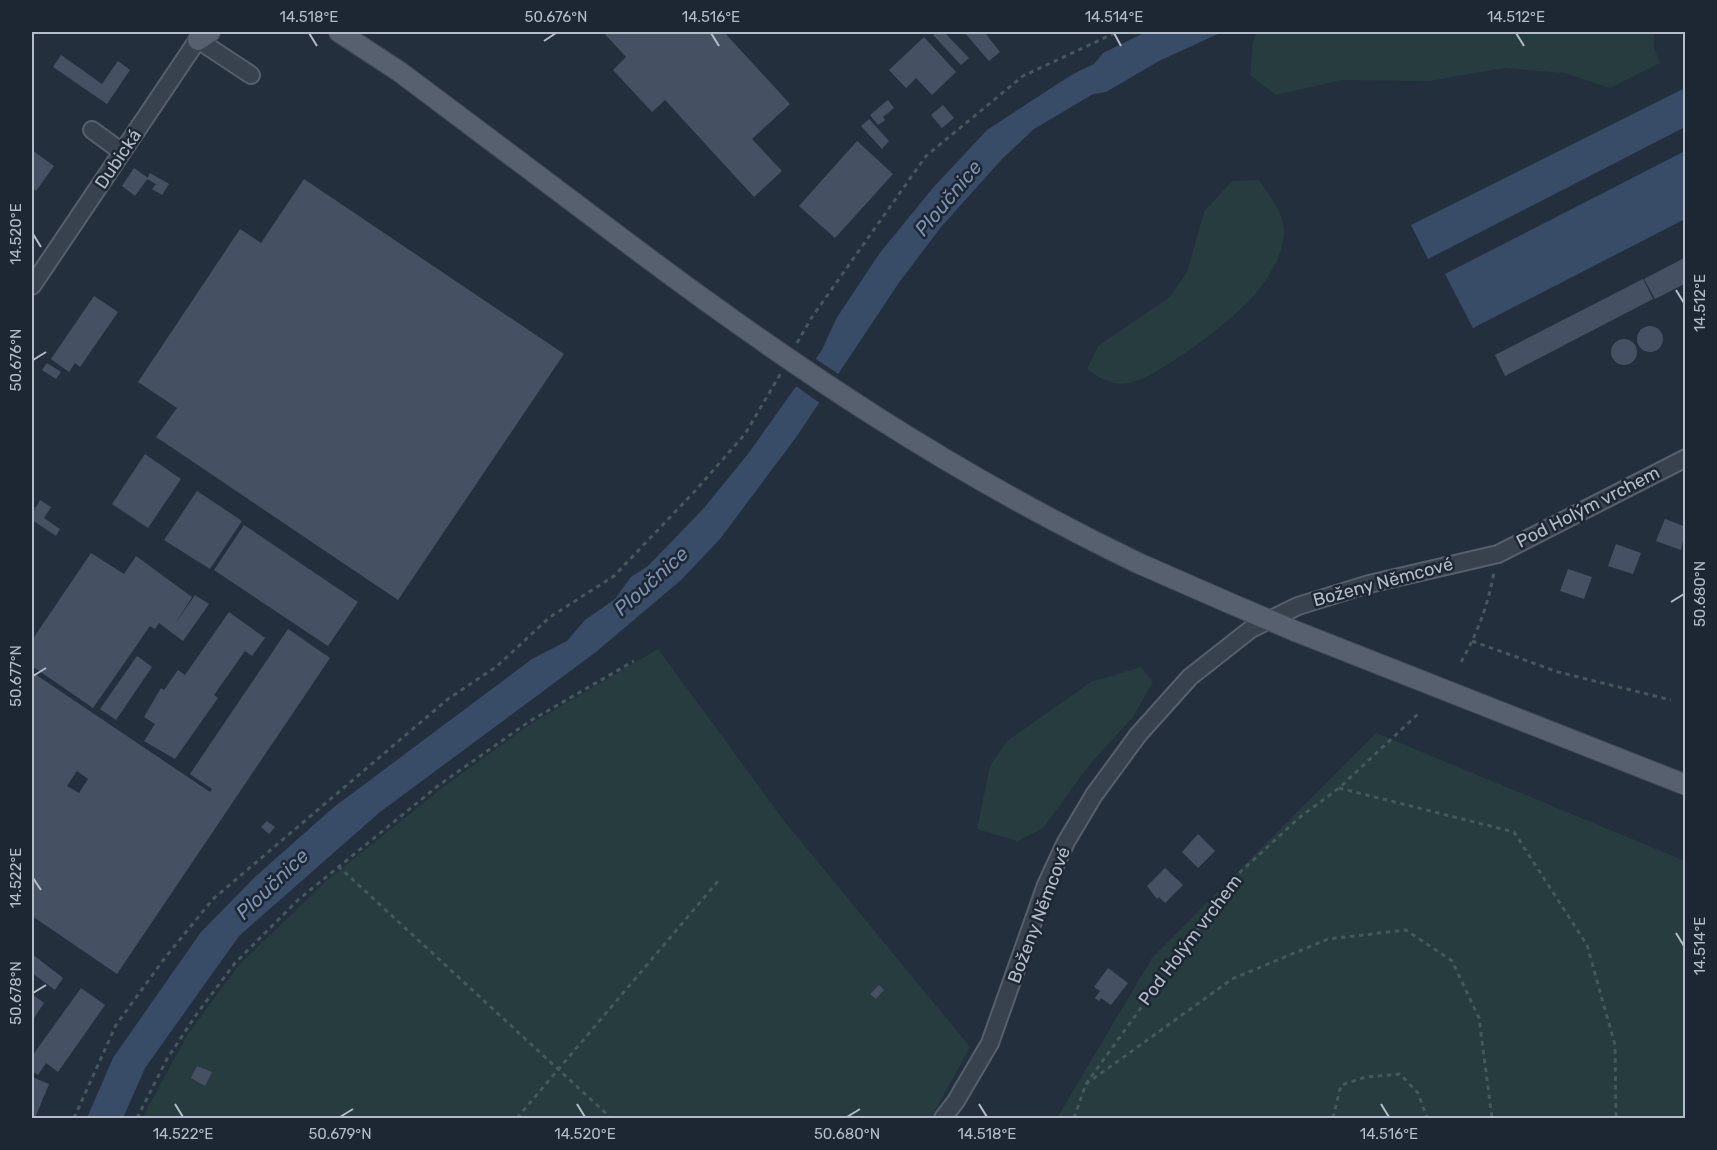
<svg xmlns="http://www.w3.org/2000/svg" width="1717" height="1150" viewBox="0 0 1717 1150" font-family="Rubik,sans-serif">
	<style>
		.green { fill: #263c3f }
		.water { fill: #394c67 }
		.pier { fill: #242f3e }
		.building { fill: #455162; fill-rule: evenodd }
		.lines { fill: none; stroke-linecap: round; stroke-linejoin: round }
		.minor-casing { stroke: #565f6c; stroke-width: 20 }
		.major-casing { stroke: #414a57; stroke-width: 22 }
		.path { stroke: #44595c; stroke-width: 3; stroke-dasharray: 4.5 4.5; stroke-linecap: butt }
		.minor { stroke: #38414e; stroke-width: 16 }
		.major { stroke: #56606e; stroke-width: 20 }
		.major-bridge-casing { stroke: #414a57; stroke-width: 22; stroke-linecap: butt }
		.major-bridge { stroke: #56606e; stroke-width: 20 }
		.ticks { fill: none; stroke: #b4bcc9; stroke-width: 2 }
		.labels { text-anchor: middle; dominant-baseline: central; stroke-width: 5; stroke-linejoin: round; paint-order: stroke }
		.street-label { font-size: 18px; fill: #b4bcc9; stroke: #1d2633 }
		.water-label { font-size: 20px; font-style: italic; fill: #7c92b1; stroke: #1d2633 }
		.neatline { fill: none; stroke: #b4bcc9; stroke-width: 2 }
		.ticks-label { font-size: 15px; text-anchor: middle; fill: #b4bcc9 }
	</style>
	<rect width="100%" height="100%" fill="#242f3e"/>
	<g class="green">
		<path d="M1257,32h397v16l6,15 -50,25 -45,-15 -61,-5 -74,13 -89,-1 -65,15 -26,-20 3,-33z"/>
		<path d="M1259,180c10,15 26,34 25,53 -1,22 -15,45 -29,61 -19,24 -96,83 -126,89 -17,3 -30,-5 -42,-14l11,-23 72,-49 17,-25 17,-60 28,-31z"/>
		<path d="M658,649l127,173 185,225 -39,71h-789l46,-84 51,-69 87,-84 120,-96 83,-60z"/>
		<path d="M1141,667l12,15 -21,36 -42,46 -47,64 -26,13 -40,-12 13,-63 17,-25 84,-59z"/>
		<path d="M1376,733l309,128v257h-628l95,-160z"/>
	</g>
	<g class="water">
		<path d="M1146,32h76l-63,29 -53,31 -13,2 -59,35 -32,30 -61,68 -43,57 -101,152 -77,103 -39,41 -85,72 -216,160 -141,124 -94,132 -22,50h-36l26,-60 88,-126 55,-56 78,-69 198,-148 35,-18 18,-21 30,-21 16,-22 17,-11 56,-58 44,-54 74,-104 14,-31 43,-65 53,-65 55,-59 86,-56 21,-10 9,-11z"/>
		<path d="M1685,88v39l-257,132 -17,-34z"/>
		<path d="M1685,151v68l-212,109 -28,-54z"/>
	</g>
	<path class="pier" d="M813,357l27,18 -19,29 -28,-20z"/>
	<g class="building">
		<path d="M603,32h121l66,72 -38,35 30,32 -28,26 -89,-97 -13,12 -39,-42 13,-13z"/>
		<path d="M938,32h6l25,26 -8,7 -28,-30z"/>
		<path d="M964,32h22l-1,1 15,19 -11,9z"/>
		<path d="M924,37l32,35 -24,23 -16,-17 -10,10 -17,-18z"/>
		<path d="M61,55l41,29 16,-23 12,9 -23,34 -54,-37z"/>
		<path d="M888,100l6,8 -11,9 2,3 -7,5 -8,-10z"/>
		<path d="M943,105l11,13 -12,10 -11,-13z"/>
		<path d="M869,119l20,22 -7,8 -21,-23z"/>
		<path d="M857,141l36,33 -58,64 -36,-32z"/>
		<path d="M32,150l22,16 -18,25 -4,-4z"/>
		<path d="M134,168l14,10 -13,18 -13,-10z"/>
		<path d="M150,173l19,11 -7,11 -10,-6 4,-5 -9,-5z"/>
		<path d="M304,179l260,175 -166,246 -242,-163 21,-29 -39,-26 102,-153 21,14z"/>
		<path d="M1686,257v26l-31,16 -11,-20z"/>
		<path d="M1643,279l10,20 -148,77 -10,-21z"/>
		<path d="M94,296l24,16 -38,55 -5,-4 -6,9 -18,-13z"/>
		<circle cx="1650" cy="339" r="13"/>
		<circle cx="1624" cy="352" r="13"/>
		<path d="M47,363l14,9 -5,7 -14,-9z"/>
		<path d="M145,454l36,25 -33,49 -36,-24z"/>
		<path d="M197,491l45,30 -32,48 -46,-29z"/>
		<path d="M40,500l11,7 -7,11 16,11 -4,7 -24,-16v-6z"/>
		<path d="M1665,519l21,8 -5,23 -25,-9z"/>
		<path d="M244,525l114,77 -30,44 -114,-76z"/>
		<path d="M1616,544l25,9 -8,21 -25,-8z"/>
		<path d="M91,553l33,21 12,-18 56,41 -17,27 20,-29 14,9 -26,37 -24,-18 -4,6 -5,-3 -57,82 -61,-42v-26z"/>
		<path d="M1568,569l24,8 -8,22 -24,-8z"/>
		<path d="M229,612l36,26 -13,18 -7,-5 -31,44 4,3 -43,61 -31,-18 11,-17 -11,-7 17,-29 3,2 14,-20 7,5z"/>
		<path d="M288,629l42,29 -213,316 -85,-58v-244l178,120 2,-3 -22,-15zM77,771l11,8 -9,14 -12,-7z"/>
		<path d="M137,656l15,11 -36,53 -16,-11z"/>
		<path d="M267,821l8,6 -6,7 -8,-7z"/>
		<path d="M1198,834l17,17 -17,17 -16,-16z"/>
		<path d="M1165,868l18,17 -18,18 -6,-6 -2,2 -10,-13z"/>
		<path d="M32,954l31,24 -8,12 -23,-17z"/>
		<path d="M1108,968l20,15 -17,22 -10,-7 -2,3 -4,-3 5,-7 -6,-4z"/>
		<path d="M879,985l5,5 -8,9 -6,-5z"/>
		<path d="M81,988l24,17 -47,67 -12,-9 -8,12 -6,-4v-15z"/>
		<path d="M32,994l12,9 -12,18z"/>
		<path d="M197,1066l15,6 -7,14 -14,-8z"/>
		<path d="M32,1077l17,7 -14,34h-3z"/>
	</g>
	<g class="lines">
		<defs>
			<g id="minor">
				<path d="M198,40l53,35"/>
				<path d="M92,130l30,22"/>
				<path d="M32,286l171,-254"/>
				<path d="M943,1118l13,-17 34,-58 56,-158 20,-43 28,-47 44,-60 52,-58 61,-48 47,-23 71,-22 129,-30 188,-96"/>
			</g>
			<g id="major">
				<path d="M339,32l61,40 233,175"/>
				<path d="M198,40l12,-8"/>
				<path d="M1138,563l96,42"/>
				<path d="M1295,631l391,154"/>
			</g>
		</defs>
		<use href="#minor" class="minor-casing"/>
		<use href="#major" class="major-casing"/>
		<g class="path">
			<path d="M797,343l15,-26 114,-161 97,-80 94,-44"/>
			<path d="M32,507l2,2"/>
			<path d="M1472,641l86,31 113,28"/>
			<path d="M1461,662c17,-30 27,-57 33,-90"/>
			<path d="M1339,788l175,44 73,113 28,100 1,73"/>
			<path d="M338,866l273,252"/>
			<path d="M1086,1084l146,-105 96,-40 78,-9 46,31 27,57 13,100"/>
			<path d="M74,1118l42,-93 48,-66 49,-60 235,-200 48,-32 54,-50 64,-41 81,-85 50,-57 36,-61"/>
			<path d="M137,1118l30,-59 29,-44 39,-52 63,-63 141,-115 91,-64 104,-60"/>
			<path d="M517,1118l202,-238"/>
			<path d="M1074,1118l12,-34 150,-208 64,-59 39,-29 79,-74"/>
			<path d="M1333,1118l8,-33 25,-8 34,-3 18,19 9,25"/>
		</g>
		<use href="#minor" class="minor"/>
		<use href="#major" class="major"/>
		<defs>
			<g id="major-bridge">
				<path d="M633,247c164,123 320,227 505,316"/>
				<path d="M1234,605l61,26"/>
			</g>
		</defs>
		<use href="#major-bridge" class="major-bridge-casing"/>
		<use href="#major-bridge" class="major-bridge"/>
	</g>
	<path class="ticks" d="M309,33l8,13M711,33l8,13M1114,33l7,13M1516,33l8,13M544,41l12,-8M33,234l8,13M1676,290l8,13M33,360l13,-8M1671,602l13,-8M33,676l13,-8M33,878l8,12M1676,933l8,13M33,993l13,-8M175,1104l8,13M577,1104l8,13M979,1104l8,13M1381,1104l8,13M340,1117l13,-8M847,1117l13,-8"/>
	<g class="labels">
		<g class="street-label">
			<text transform="translate(118 159) rotate(-56)">Dubická</text>
			<text transform="translate(1588 507) rotate(-27)">Pod Holým vrchem</text>
			<text transform="translate(1383 582) rotate(-15)">Boženy Němcové</text>
			<text transform="translate(1039 915) rotate(-69)">Boženy Němcové</text>
			<text transform="translate(1190 940) rotate(-53)">Pod Holým vrchem</text>
		</g>
		<g class="water-label">
			<text transform="translate(948 198) rotate(-50)">Ploučnice</text>
			<text transform="translate(651 581) rotate(-42)">Ploučnice</text>
			<text transform="translate(272 884) rotate(-44)">Ploučnice</text>
		</g>
	</g>
	<rect width="1717" height="1150" fill="none" stroke="#1d2633" stroke-width="66"/>
	<rect x="33" y="33" width="1651" height="1084" class="neatline"/>
	<g class="ticks-label">
		<text x="309" y="22">14.518°E</text>
		<text x="556" y="22">50.676°N</text>
		<text x="711" y="22">14.516°E</text>
		<text x="1114" y="22">14.514°E</text>
		<text x="1516" y="22">14.512°E</text>
		<text transform="translate(16 234) rotate(-90)" y="5">14.520°E</text>
		<text transform="translate(1700 303) rotate(-90)" y="5">14.512°E</text>
		<text transform="translate(16 360) rotate(-90)" y="5">50.676°N</text>
		<text transform="translate(1700 594) rotate(-90)" y="5">50.680°N</text>
		<text transform="translate(16 676) rotate(-90)" y="5">50.677°N</text>
		<text transform="translate(16 878) rotate(-90)" y="5">14.522°E</text>
		<text transform="translate(1700 946) rotate(-90)" y="5">14.514°E</text>
		<text transform="translate(16 993) rotate(-90)" y="5">50.678°N</text>
		<text x="183" y="1139">14.522°E</text>
		<text x="340" y="1139">50.679°N</text>
		<text x="585" y="1139">14.520°E</text>
		<text x="847" y="1139">50.680°N</text>
		<text x="987" y="1139">14.518°E</text>
		<text x="1389" y="1139">14.516°E</text>
	</g>
</svg>
